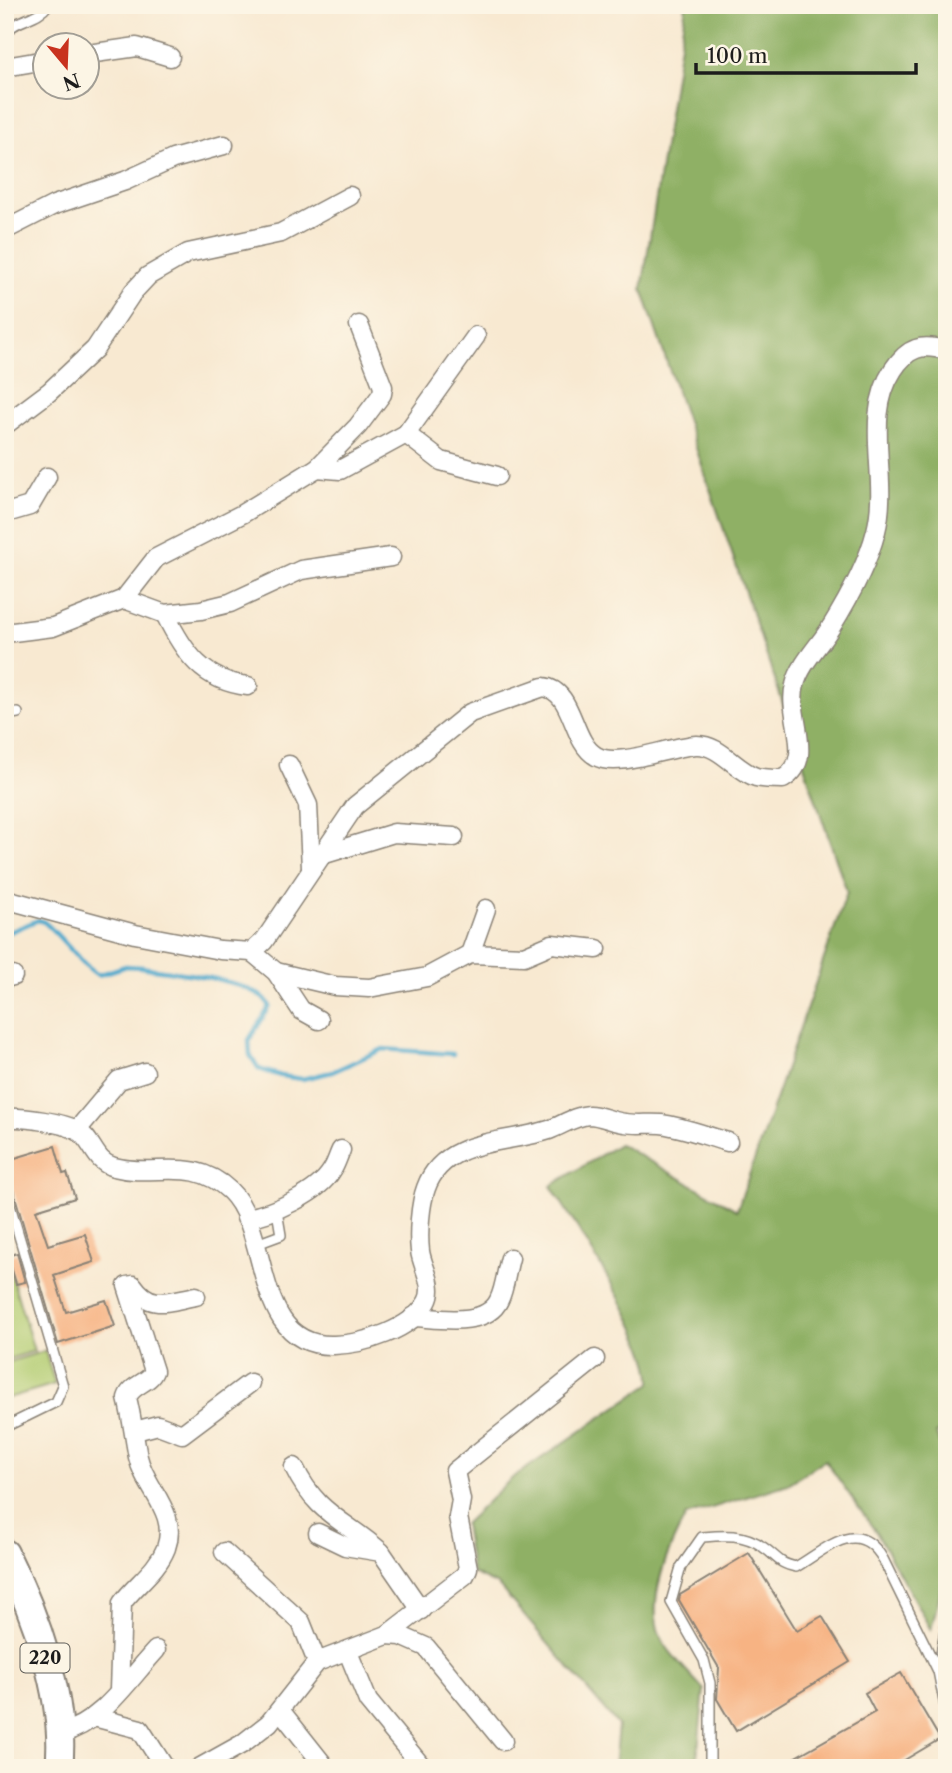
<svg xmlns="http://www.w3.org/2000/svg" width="952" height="1773" viewBox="0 0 952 1773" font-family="'Libre Caslon Text',serif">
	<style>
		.green { fill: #b4cd73; stroke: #687448; stroke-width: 2 }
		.forest { fill: #8fb065; stroke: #566640; stroke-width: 2 }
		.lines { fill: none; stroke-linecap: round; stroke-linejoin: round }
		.stream { stroke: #51abce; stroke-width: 4.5 }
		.building { fill: #f7b383 }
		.lane-casing { stroke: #8a8276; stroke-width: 12 }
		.street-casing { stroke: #8a8276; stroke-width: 21 }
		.primary-casing { stroke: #8a8276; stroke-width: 30 }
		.lane { stroke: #fff; stroke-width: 9 }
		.street { stroke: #fff; stroke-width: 18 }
		.primary { stroke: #fff; stroke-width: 26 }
		.labels { text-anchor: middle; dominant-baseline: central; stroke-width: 6; stroke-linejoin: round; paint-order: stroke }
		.shield { fill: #fcf5e5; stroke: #5f5d58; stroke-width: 2 }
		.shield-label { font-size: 18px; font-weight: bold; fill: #1c1c1c }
	</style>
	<rect width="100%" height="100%" fill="#fcf5e5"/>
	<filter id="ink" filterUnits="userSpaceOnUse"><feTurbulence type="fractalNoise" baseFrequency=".0143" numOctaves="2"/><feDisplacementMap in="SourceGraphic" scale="14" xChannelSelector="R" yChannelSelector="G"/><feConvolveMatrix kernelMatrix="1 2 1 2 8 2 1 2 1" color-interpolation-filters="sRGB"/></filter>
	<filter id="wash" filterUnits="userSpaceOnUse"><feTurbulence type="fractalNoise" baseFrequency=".00686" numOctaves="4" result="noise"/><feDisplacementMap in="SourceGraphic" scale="28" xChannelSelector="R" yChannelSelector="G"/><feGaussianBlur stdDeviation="1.57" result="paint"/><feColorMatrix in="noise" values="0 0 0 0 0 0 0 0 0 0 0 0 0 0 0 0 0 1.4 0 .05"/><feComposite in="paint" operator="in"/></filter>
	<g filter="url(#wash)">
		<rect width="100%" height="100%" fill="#f8e9d1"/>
		<g class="green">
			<path d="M5,1254l29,97 -29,9z"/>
			<path d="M45,1351l10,33 -50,15v-36z"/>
		</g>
		<path class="forest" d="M686,5h261v1423l-11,5 11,32v100l-16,65 -53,-95 -53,-75 -37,24 -102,32c-17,30 -40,84 -26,119 6,16 32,41 44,55l-8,78h-82l4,-43 -120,-140 -26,-12 -8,-49 47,-45 140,-96c3,-41 -75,-157 -100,-197l68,-42 118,66 110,-318 -205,-603z"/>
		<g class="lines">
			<path class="stream" d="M5,934l33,-14 6,2c17,14 38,44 54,53l28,-9 16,1c32,6 112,11 128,39l-21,34 1,15 9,14 22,7 21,3 30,-7 51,-23 70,5"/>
		</g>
		<g id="blocks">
			<g class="building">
				<path d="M55,1146l8,28 4,-1 8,25 -39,12 12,35 37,-11 9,28 -40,13 12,37 40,-12 9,26 -57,18 -46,-158 -7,-10v-15z"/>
				<path d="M17,1253l8,29 -9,2 -8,-28z"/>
				<path d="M749,1553l48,78 25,-15 28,46 -114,69 -19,-32 2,-31 -40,-68 1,-5z"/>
				<path d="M901,1673l39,66 -49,29h-115l99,-56 -10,-19z"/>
			</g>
		</g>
	</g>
	<g filter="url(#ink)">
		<use href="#blocks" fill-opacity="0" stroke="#8a8276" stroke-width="2"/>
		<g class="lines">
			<defs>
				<g id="lane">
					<path d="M5,33c12,-15 32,-13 43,-28"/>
					<path d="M5,715l13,-2"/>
					<path d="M5,1188l58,198 -7,16 -51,25"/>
					<path d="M254,1245l27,-10 -4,-24"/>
					<path d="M947,1619l-9,52 9,45"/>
					<path d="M710,1768v-85l-6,-23 -33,-58 10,-35 21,-30c22,-2 42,-4 61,10 15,10 14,16 33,20 31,-18 62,-51 87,-8l55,112"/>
				</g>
				<g id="street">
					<path d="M88,54l49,-7 33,10"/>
					<path d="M5,67l41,-7"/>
					<path d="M5,230l49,-25 71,-24 48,-22 51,-14"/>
					<path d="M5,425l44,-33 46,-43 38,-57 15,-16 40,-23 93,-20 69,-37"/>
					<path d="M406,434l70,-98"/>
					<path d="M317,468l23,2 66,-36 35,27 56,15"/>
					<path d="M6,513l24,-7 17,-29"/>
					<path d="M124,599l32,-41 86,-44 75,-46 41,-42 24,-32 1,-7 -24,-62"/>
					<path d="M165,614c19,39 38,67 83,72"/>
					<path d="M5,633l48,-6 71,-28 41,15 36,-4 29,-7 71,-33 90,-13"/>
					<path d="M289,765l19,40 3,63"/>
					<path d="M322,855l72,-22 60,4"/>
					<path d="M5,899l130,35 85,16 32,2 12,-11 91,-135 115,-93 73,-26c31,3 28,55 53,69 21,13 75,-10 100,-11 24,-1 39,25 60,32 9,2 18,2 27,2 34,-20 3,-64 12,-94 5,-21 25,-40 36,-58 18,-29 37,-64 45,-96 14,-54 -14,-113 17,-161 15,-23 29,-27 54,-19"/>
					<path d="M252,952l24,20 25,38 18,10"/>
					<path d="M470,954l16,-45"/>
					<path d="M276,972l59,14 34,2 58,-11 43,-23 54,2 28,-12 45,5"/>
					<path d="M5,978l8,-2"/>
					<path d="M5,1118c17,-1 58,4 73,13 15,9 16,31 36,36 42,11 78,-12 116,24 42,40 21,157 104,154 30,-1 77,-15 93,-43 9,-16 -5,-35 -7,-51 -2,-17 0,-47 6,-63 18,-51 82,-44 123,-58 14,-5 25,-14 40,-15 11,0 24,7 36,8 12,2 24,0 36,1 23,3 45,12 67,18"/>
					<path d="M77,1130l42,-50 26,-8"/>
					<path d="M246,1218c26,-4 72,-24 86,-48 4,-6 6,-14 9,-20"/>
					<path d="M413,1317c24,1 73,11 86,-17 6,-12 7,-28 11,-42"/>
					<path d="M135,1431l23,-6 24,9 68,-51"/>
					<path d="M294,1467c23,48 51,53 87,85"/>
					<path d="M318,1533l27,13 36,6 40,58"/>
					<path d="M224,1552l77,70 16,40"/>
					<path d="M387,1635l14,1 25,11 77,94"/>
					<path d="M348,1652l20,49 55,67"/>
					<path d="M119,1690l3,-87c14,-19 35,-32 44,-55 13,-36 -21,-59 -28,-91 -4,-20 -6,-40 -11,-59 4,-14 22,-14 27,-27l-27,-85 6,-1c18,26 35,16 63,11"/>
					<path d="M280,1710l46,58"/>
					<path d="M94,1717l46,12 25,39"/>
					<path d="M61,1733c40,-9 68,-54 95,-83"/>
					<path d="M199,1768l43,-24 27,-21 48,-61 70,-27 78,-60 3,-7 -10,-51 3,-17 -6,-29 140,-112"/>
				</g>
				<path id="primary" d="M5,1553c30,60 62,147 54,215"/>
			</defs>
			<use href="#lane" class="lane-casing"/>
			<use href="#street" class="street-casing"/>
			<use href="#primary" class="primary-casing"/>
			<use href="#lane" class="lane"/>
			<use href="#street" class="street"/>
			<use href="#primary" class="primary"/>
		</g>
	</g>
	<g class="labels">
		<rect class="shield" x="20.5" y="1643.5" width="49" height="29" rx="5"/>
		<g class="shield-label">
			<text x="45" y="1658">220</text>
		</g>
	</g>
	<rect width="952" height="1773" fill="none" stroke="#fcf5e5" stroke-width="28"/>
	<g transform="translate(66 66) rotate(161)"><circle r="33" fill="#fcf5e5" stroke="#a29e95" stroke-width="2"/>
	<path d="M0-5L12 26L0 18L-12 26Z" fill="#c8321e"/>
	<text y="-10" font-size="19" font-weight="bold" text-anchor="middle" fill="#1c1c1c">N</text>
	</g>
	<path d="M696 63v10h220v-10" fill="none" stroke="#1c1c1c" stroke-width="3.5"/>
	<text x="707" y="63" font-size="21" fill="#1c1c1c" stroke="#fcf5e5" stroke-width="5" paint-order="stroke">100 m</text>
</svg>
